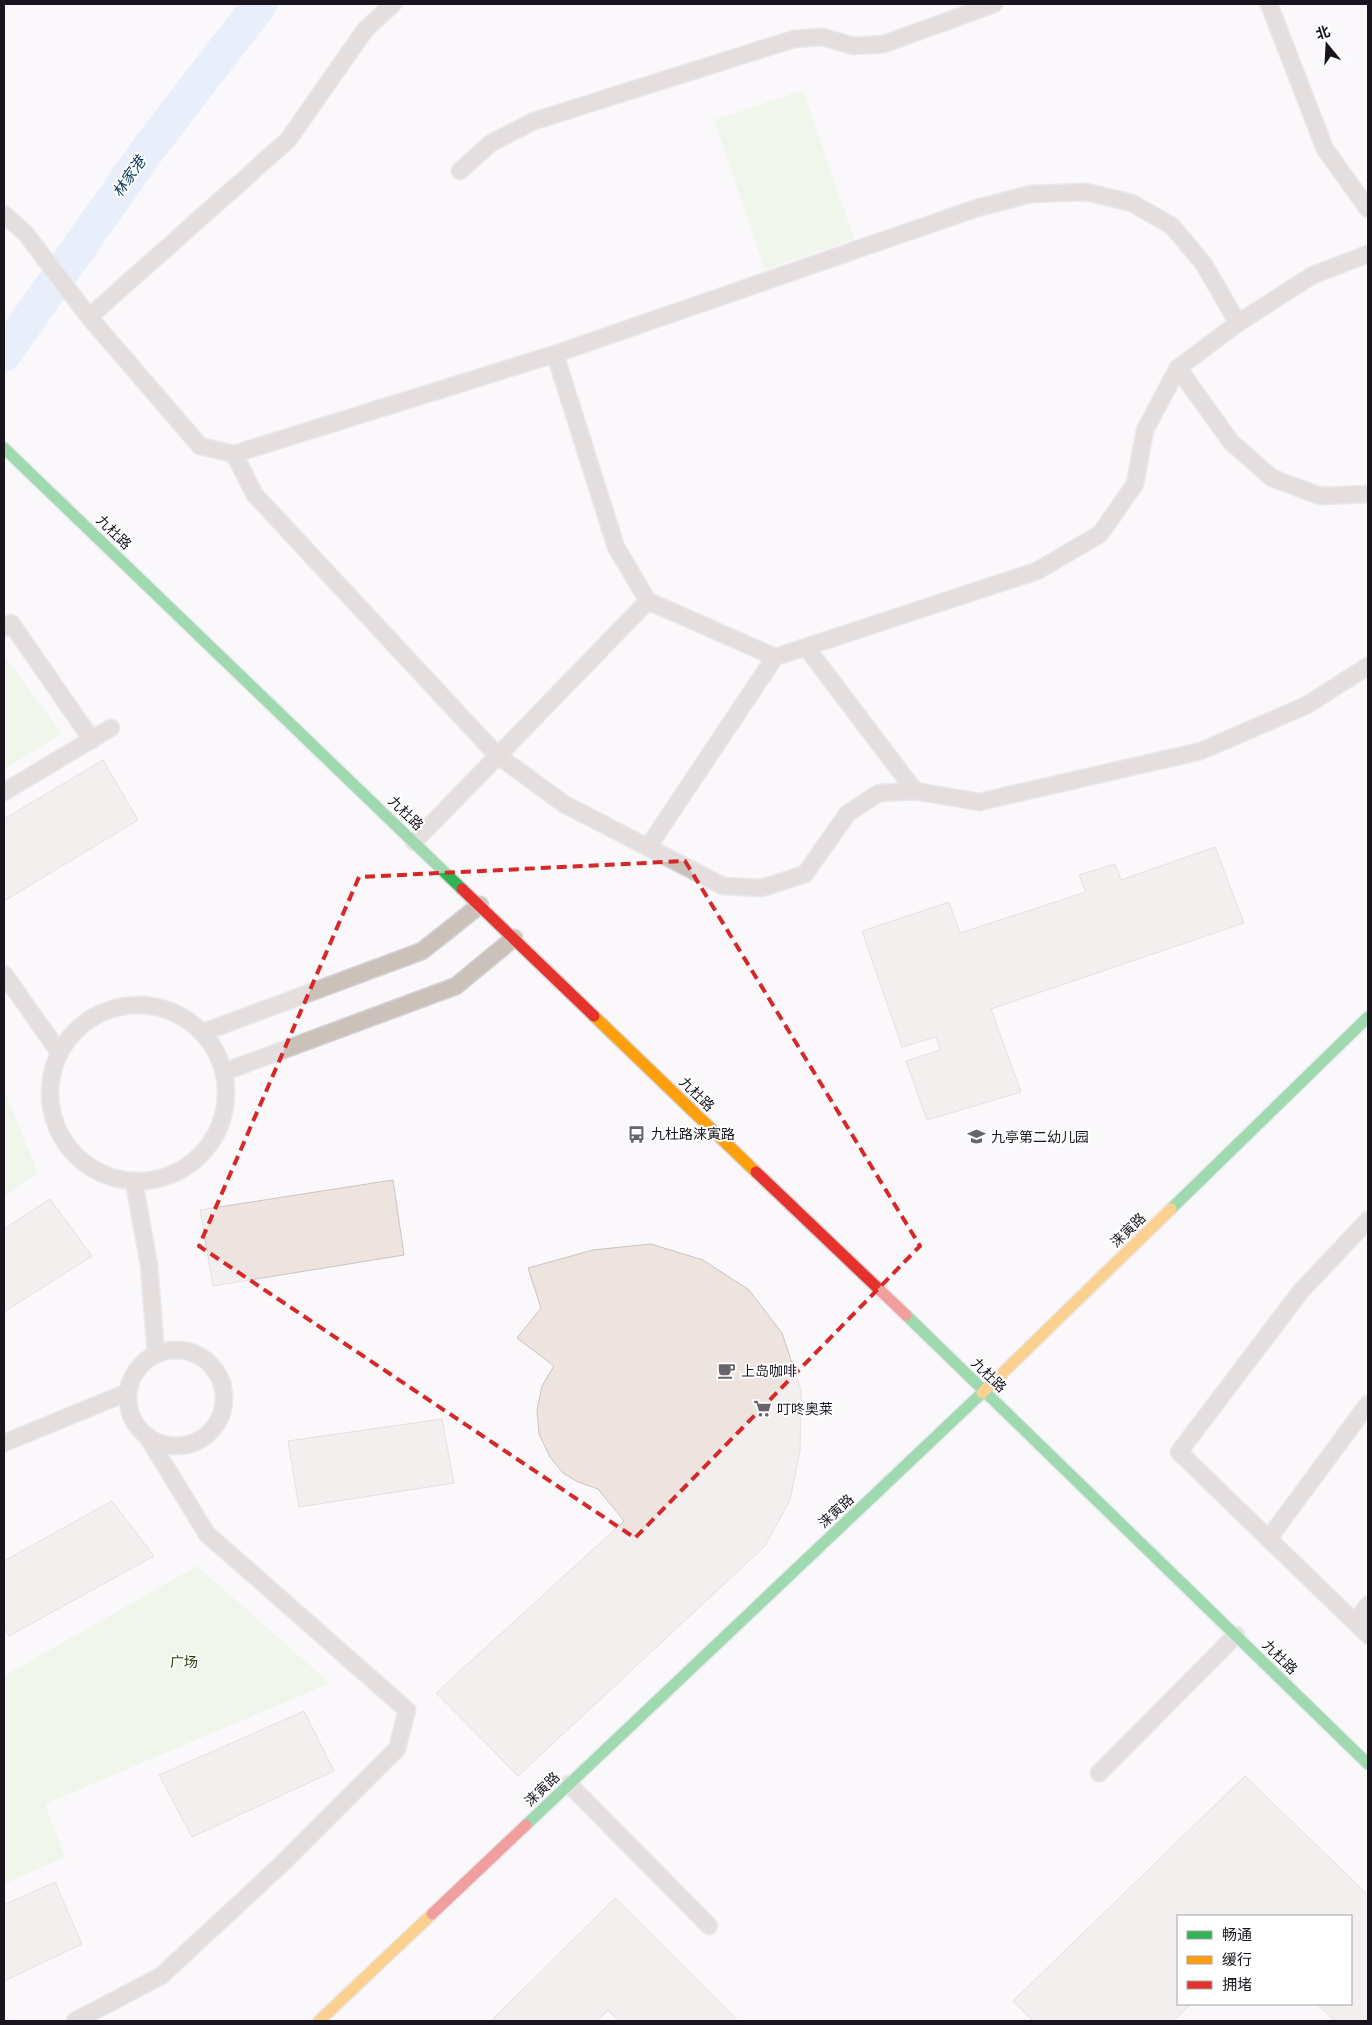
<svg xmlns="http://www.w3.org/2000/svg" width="1372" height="2025" viewBox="0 0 1372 2025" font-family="'Work Sans','Noto Sans SC',sans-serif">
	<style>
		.green { fill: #e4f4d7 }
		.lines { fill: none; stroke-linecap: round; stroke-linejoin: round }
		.canal { stroke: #d3e5f8; stroke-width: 35 }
		.building { fill: #eee4df; stroke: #cac4c2 }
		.lane-casing { stroke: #d6d4d7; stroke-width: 19 }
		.fast-casing { stroke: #d6d4d7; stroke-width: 14 }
		.slow-casing { stroke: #d6d4d7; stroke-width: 14 }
		.jam-casing { stroke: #d6d4d7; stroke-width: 14 }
		.lane { stroke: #cbc1bb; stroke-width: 16 }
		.fast { stroke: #30b455; stroke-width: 11 }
		.slow { stroke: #ff9f0a; stroke-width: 11 }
		.jam { stroke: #e5322d; stroke-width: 11 }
		.marked { fill: none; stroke: #d62828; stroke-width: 4; stroke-dasharray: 10 6; stroke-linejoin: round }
		.labels { text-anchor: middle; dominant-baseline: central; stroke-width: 4; stroke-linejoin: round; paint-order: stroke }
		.street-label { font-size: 14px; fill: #19141d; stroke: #fff }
		.poi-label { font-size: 14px; fill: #19141d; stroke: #fff; text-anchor: start }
		.park-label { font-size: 14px; fill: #253f07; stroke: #fff }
		.water-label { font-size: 15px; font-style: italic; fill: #00355d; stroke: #fff }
	</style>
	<rect width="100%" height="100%" fill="#faf8fb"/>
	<g class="green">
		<path d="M803,90l51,149 -89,31 -51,-150z"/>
		<path d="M4,655l58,79 -58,35z"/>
		<path d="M4,1090l34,83 -34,23z"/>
		<path d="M197,1566l133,117 -285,121 20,53 -61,27v-208z"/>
	</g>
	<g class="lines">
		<path class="canal" d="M4,354l145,-206 111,-144"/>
	</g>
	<g class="building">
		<path d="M103,760l35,60 -134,81v-82z"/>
		<path d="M1215,847l29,76 -253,86 30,83 -94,28 -21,-59 34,-11 -4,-13 -34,10 -40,-116 87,-29 11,31 126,-41 -7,-17 36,-11 6,16z"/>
		<path d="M393,1180l11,75 -191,31 -13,-76z"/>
		<path d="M50,1199l42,57 -88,56v-83z"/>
		<path d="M651,1244l52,16 46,30 33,43 19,57 -1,61 -10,49 -25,46 -247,230 -82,-83 188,-172 -26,-32 -20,-7 -15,-9 -13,-16 -11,-23 -2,-24 5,-24 12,-20 -37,-28 24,-30 -13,-40 65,-18z"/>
		<path d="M442,1419l12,64 -155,24 -11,-66z"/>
		<path d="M112,1501l42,55 -145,80 -5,-8v-67z"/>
		<path d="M304,1711l30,60 -142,66 -33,-62z"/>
		<path d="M1245,1776l123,119v126h-33l-18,-17h34v-88h-173v88h13l-18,17h-140l-20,-20z"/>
		<path d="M55,1882l27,62 -78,37v-76z"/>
		<path d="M615,1898l123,123h-119l-11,-11 -11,11h-106z"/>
	</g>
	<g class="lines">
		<defs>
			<g id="lane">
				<path d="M1269,4l56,145 43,60"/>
				<path d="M460,171l31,-28 43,-22 260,-82 29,-2 30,9 31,-2 110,-40"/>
				<path d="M4,214l22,20 63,83 111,129 34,8 21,41 242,260 67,49 159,82 39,2 43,-14 43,-61 31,-20 36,-2 64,11 222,-51 106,-46 61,-39"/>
				<path d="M89,317l199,-177 77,-110 28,-26"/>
				<path d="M555,354l61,193 32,54 127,56 262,-86 63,-37 35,-50 10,-54 33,-62 60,-45 75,-48 55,-21"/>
				<path d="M1178,368l53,74 41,36 48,18 48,-2"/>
				<path d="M234,454l321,-100 422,-146 54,-14 56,-2 45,11 40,23 31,37 35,60"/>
				<path d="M4,628l7,-5 81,117"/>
				<path d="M806,647l109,144"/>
				<path d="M4,792l107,-64"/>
				<path d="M414,842l234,-241"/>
				<path d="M648,847l127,-190"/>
				<path d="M4,974l55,78"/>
				<circle cx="138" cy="1093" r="88"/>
				<path d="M204,1032l218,-81 58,-46"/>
				<path d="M224,1072l232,-86 58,-48"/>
				<path d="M134,1182l15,83 7,89"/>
				<path d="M1368,1220l-67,71 -122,161 189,183"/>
				<circle cx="176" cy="1398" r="48"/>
				<path d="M4,1443l124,-51"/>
				<path d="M1269,1538l99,-134"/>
				<path d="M1355,1622l13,-17"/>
				<path d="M1099,1773l137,-138"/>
				<path d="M569,1784l140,142"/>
				<path d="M75,2021l86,-45 124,-115 112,-112 10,-39 -200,-176 -60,-98"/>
			</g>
			<g id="fast">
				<path d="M4,448l458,441"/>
				<path d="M1171,1209l197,-192"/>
				<path d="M906,1315l462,449"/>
				<path d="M526,1825l456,-432"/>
			</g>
			<g id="slow">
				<path d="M594,1016l162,156"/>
				<path d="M982,1393l189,-184"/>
				<path d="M319,2021l113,-107"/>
			</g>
			<g id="jam">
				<path d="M462,889l132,127"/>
				<path d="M756,1172l150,143"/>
				<path d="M432,1914l94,-89"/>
			</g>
		</defs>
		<use href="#lane" class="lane-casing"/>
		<use href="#fast" class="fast-casing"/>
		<use href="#slow" class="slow-casing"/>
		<use href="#jam" class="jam-casing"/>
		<use href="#lane" class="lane"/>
		<use href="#fast" class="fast"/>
		<use href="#slow" class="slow"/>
		<use href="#jam" class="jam"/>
	</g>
	<path d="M0 0H1372V2025H0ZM685,861l235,385 -285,292 -436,-292 160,-369z" fill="#faf8fb" fill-opacity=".55" fill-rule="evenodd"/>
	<path class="marked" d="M685,861l235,385 -285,292 -436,-292 160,-369z"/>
	<defs>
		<symbol id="bus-bare" viewBox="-9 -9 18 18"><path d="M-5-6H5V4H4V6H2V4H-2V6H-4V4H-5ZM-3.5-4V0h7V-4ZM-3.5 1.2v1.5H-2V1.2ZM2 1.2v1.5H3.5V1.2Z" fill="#68646b" stroke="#fff" stroke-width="2.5" paint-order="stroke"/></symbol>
		<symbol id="school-bare" viewBox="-9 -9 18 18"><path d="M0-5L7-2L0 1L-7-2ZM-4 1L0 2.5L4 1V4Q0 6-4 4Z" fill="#68646b" stroke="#fff" stroke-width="2.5" paint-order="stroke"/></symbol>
		<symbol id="cafe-bare" viewBox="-9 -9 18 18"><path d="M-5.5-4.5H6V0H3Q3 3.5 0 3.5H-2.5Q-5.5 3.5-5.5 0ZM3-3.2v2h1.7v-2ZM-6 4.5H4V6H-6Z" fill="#68646b" stroke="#fff" stroke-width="2.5" paint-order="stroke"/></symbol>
		<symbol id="supermarket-bare" viewBox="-9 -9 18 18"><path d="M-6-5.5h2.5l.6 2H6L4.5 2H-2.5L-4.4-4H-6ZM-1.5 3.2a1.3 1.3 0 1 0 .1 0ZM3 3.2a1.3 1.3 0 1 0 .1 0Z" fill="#68646b" stroke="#fff" stroke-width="2.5" paint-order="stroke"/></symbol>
	</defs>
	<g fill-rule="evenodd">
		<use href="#bus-bare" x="624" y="1122" width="25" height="25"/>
		<use href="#school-bare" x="964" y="1124" width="25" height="25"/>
		<use href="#cafe-bare" x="714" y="1358" width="25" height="25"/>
		<use href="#supermarket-bare" x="750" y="1396" width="25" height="25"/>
	</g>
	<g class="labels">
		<g class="street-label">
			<text transform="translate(114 532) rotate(44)">九杜路</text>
			<text transform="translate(406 813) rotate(44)">九杜路</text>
			<text transform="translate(697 1094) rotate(44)">九杜路</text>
			<text transform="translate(1128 1230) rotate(-44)">涞寅路</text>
			<text transform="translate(989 1375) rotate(44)">九杜路</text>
			<text transform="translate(836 1511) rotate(-43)">涞寅路</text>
			<text transform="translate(1280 1657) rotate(44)">九杜路</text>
			<text transform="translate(542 1789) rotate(-44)">涞寅路</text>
		</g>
		<g class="poi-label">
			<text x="651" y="1134">九杜路涞寅路</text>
			<text x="991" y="1137">九亭第二幼儿园</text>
			<text x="741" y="1371">上岛咖啡</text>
			<text x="777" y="1409">叮咚奥莱</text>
		</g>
		<g class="park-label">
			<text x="184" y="1662">广场</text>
		</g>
		<g class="water-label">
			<text transform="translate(129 177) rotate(-55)">林家港</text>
		</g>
	</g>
	<rect width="1372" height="2025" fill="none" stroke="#19141d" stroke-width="10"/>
	<rect x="1177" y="1915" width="175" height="90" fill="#ffffff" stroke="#a3a1a5"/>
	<rect x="1187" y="1931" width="25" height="8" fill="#30b455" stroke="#a3a1a5"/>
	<text x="1222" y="1940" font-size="15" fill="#19141d">畅通</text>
	<rect x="1187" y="1956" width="25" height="8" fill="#ff9f0a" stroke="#a3a1a5"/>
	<text x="1222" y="1965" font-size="15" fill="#19141d">缓行</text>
	<rect x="1187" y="1981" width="25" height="8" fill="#e5322d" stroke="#a3a1a5"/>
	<text x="1222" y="1990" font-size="15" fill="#19141d">拥堵</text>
	<g transform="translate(1327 45) rotate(342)" stroke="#ffffff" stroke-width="4" paint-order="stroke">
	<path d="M0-4L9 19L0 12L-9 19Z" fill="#19141d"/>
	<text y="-8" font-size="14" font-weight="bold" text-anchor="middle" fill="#19141d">北</text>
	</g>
</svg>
